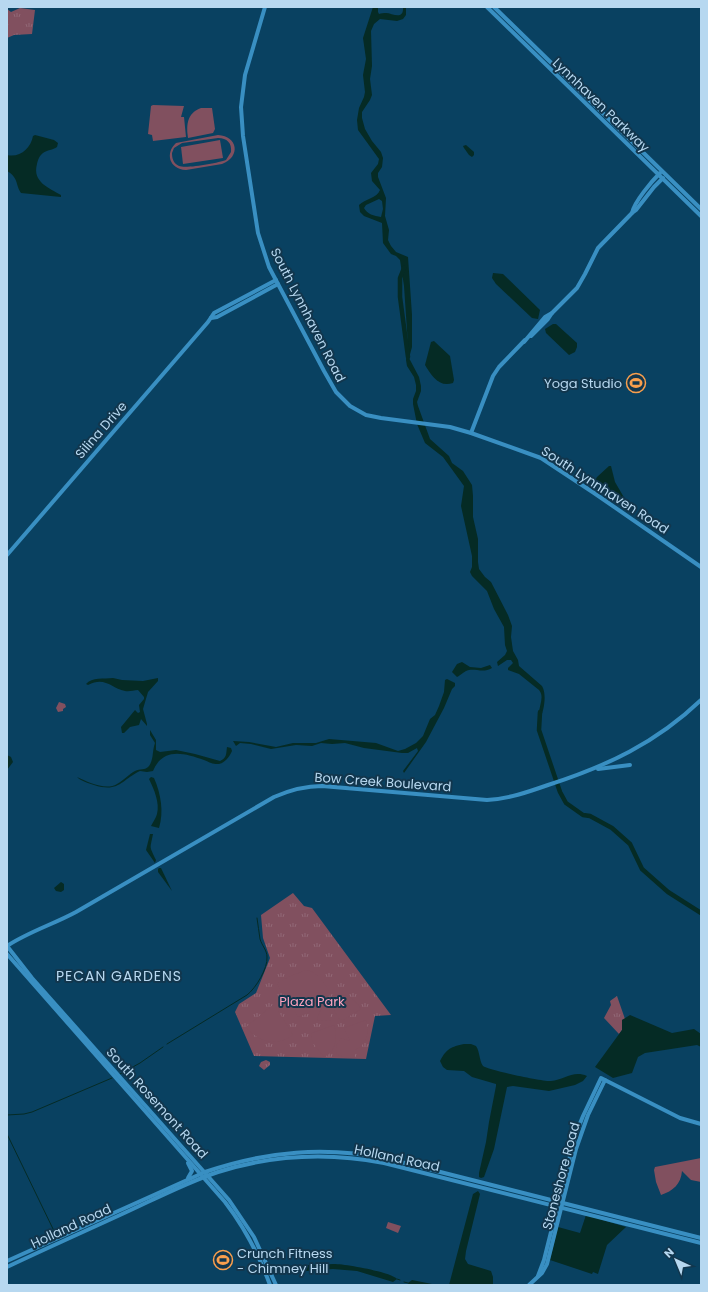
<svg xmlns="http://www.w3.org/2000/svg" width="708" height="1292" viewBox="0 0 708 1292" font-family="Poppins,sans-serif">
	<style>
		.park { fill: url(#park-tufts) }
		.garden { fill: #81505f; fill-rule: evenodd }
		.water { fill: #052b25; fill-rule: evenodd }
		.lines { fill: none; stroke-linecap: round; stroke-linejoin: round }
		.stream { stroke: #052b25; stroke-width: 1 }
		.river { stroke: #052b25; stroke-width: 4.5 }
		.secondary { stroke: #398fc2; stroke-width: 4 }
		.labels { text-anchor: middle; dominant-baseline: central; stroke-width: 4; stroke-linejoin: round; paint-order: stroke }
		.street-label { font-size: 13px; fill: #b7d8f0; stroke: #12364d }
		.poi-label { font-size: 13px; fill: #b7d8f0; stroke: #12364d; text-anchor: end }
		.park-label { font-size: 13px; fill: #fca2bd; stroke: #12364d }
		.neighbourhood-label { font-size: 14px; letter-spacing: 1px; fill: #b7d8f0; stroke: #12364d }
	</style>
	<defs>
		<pattern id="park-tufts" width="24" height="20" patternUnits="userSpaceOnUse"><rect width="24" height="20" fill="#81505f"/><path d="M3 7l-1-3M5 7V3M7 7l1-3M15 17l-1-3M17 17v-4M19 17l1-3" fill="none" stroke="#916876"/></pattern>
	</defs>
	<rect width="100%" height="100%" fill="#094161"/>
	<g class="park">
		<path d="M20,8l15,2 -3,24 -18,1 -7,3v-29l4,3z"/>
		<path d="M59,702l6,2 1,3 -3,2v2l-5,1 -2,-4z"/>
		<path d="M293,893l11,13 8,2 79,107 -16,1 -9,43 -112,-3 -19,-44 4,-8 17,-11 14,-35 -7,-20 -2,-23z"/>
		<path d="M617,996l8,23 -3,1v10l-3,4 -15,-16 7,-13 -1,-4z"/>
		<path d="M266,1060l4,2v3l-6,5 -5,-4 2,-4z"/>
	</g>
	<g class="garden">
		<path d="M153,105l31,1 -3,11h3l2,20 -33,4 -1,-6 -4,-1 3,-28z"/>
		<path d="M201,108h11l3,21 -2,4 -25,5c-2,-13 -1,-25 13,-30z"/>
		<path d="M218,135c20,1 23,22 4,29l-36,6c-17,-1 -21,-17 -10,-27zM218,138c9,0 14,5 13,14l-5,8c-8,3 -40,9 -47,6 -6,-3 -7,-8 -7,-13l2,-5 8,-5z"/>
		<path d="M220,140l3,18 -40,6 -2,-17z"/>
		<path d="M306,970c12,1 19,15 25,24 -8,7 -24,22 -33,23l-21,-33 11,-7z"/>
		<path d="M336,995c11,-1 19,4 25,14l-16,10 -5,1 -5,-8 -4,-15z"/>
		<path d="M273,1005l2,1 18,29c-16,12 -35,7 -47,-8z"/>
		<path d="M329,1005l2,15 -14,1c1,-8 4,-14 12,-16z"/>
		<path d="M366,1020c4,12 1,24 -11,30v8l-11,-1 -8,-3 1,-10 4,-6 9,3 -6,-13z"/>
		<path d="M334,1025c4,12 2,27 -10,32l-9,-11 -4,-8 1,-5z"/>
		<path d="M701,1158v24l-10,-2 -9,-9c-1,13 -9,20 -21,24l-5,-13 -2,-12 1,-3z"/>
		<path d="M388,1222l13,4 -3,7 -12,-5z"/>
	</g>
	<g class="water">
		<path d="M373,7h5v5l1,2c2,-1 5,-1 7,-1 6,0 18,8 17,-6h3v8l-3,4 -6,2 -17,-2 -6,5 -3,7 1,35 -2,13 2,16 -2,5 -8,12v6l3,11 7,12 9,11 2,6 -1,9 -4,6v4l8,21 -1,18 4,14 -1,10 3,6 5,6 12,5 4,58v32l-3,11 10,19 2,9v5l-4,11 1,4 12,33 19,17 3,7 11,8 9,14 1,11v21l5,22v23l1,7 6,8 6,5 17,33 4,11 -1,11 2,14 5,9 1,6 23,20c5,8 2,25 -2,33 -4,-10 6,-21 -1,-29l-20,-16 -11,-4v-2l5,-5 -2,-3h-4l-9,6 -1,-4 8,-7 2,-4 -2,-6 -1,-18 -10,-18 -7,-18 -15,-15 -2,-4 2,-5v-11l-11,-50 3,-20 -21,-29 -18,-14 -8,-19 -4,-20v-5l3,-8v-6l-2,-8 -7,-11 -1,-6 2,-15 -4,-59 -4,-26 -4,-4 -5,-2 -8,-11 -1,-20 -18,-7 -4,-4 -1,-7c6,-6 18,-7 21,-15l-8,-9 -1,-8 7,-9 1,-5 -21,-29 -1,-10 2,-12 5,-11 1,-5 -2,-17 3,-16 -3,-21zM379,199l3,2 1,8 -2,8c-7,-1 -14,-3 -17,-9l2,-3z"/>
		<path d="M35,135l19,5 4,3 -1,4c-4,3 -10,3 -14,6 -4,3 -5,7 -6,11 -5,18 12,24 24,31v2l-40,-4c-6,-9 -2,-15 -14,-22v-16c13,3 24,-7 26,-19z"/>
		<path d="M466,145l8,7v3l-2,2 -3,-2 -5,-7 -1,-2z"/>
		<path d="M493,273l10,1 37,36 -2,9 -6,-1 -36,-34 -4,-6z"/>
		<path d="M553,324h3l21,19v4l-2,5 -6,3 -23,-22 -1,-4z"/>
		<path d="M434,341l16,15 4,24 -1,3c-14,5 -22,-8 -28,-18l6,-23z"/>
		<path d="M609,466h2l4,16 14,24 -1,1 -33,-26 2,-4z"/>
		<path d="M462,662l8,5 11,1 9,-3 2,3c-8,5 -15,1 -23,2 -5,1 -8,5 -12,7l-5,-5 5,-8z"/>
		<path d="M113,678l9,2 21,1 15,-3v3l-10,11 -5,17 4,15v2l-6,-7 -2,6 -9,2 -6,6h-2l-1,-6 14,-17 3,3 2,-1 -1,-7 5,-6v-2l-6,-7c-4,0 -9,2 -13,1 -14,-3 -20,-15 -37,-6l-2,-1c6,-7 18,-5 27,-6z"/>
		<path d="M447,679l8,4v3l-3,3 -8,19 -18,34 -22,31 -1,-2 15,-20 -1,-3 -9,5h-6l-38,-5 -19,-5 -13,1 -11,-1 -9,3 -16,-1 -25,4 -20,-5 -11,-1 -4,3 -3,-5 16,1 27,5 17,-4h23l13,-4 47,4 22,8 7,-2 11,-6 7,-7 7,-17 5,-4 4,-9 5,-14 1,-12z"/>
		<path d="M150,730l6,10v10l4,2 16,-2 19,4 25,7c7,-3 6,-7 7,-14l4,1 1,3c-3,7 -9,14 -16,13 -4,0 -9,-3 -12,-4 -20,-7 -41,-13 -51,11l-6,1 -7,-1c-19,9 -21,22 -46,14 -6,-2 -13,-4 -17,-8 11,5 29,14 40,7 7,-4 12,-10 18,-13 5,-3 10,0 14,-5 5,-7 3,-15 6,-23l-5,-8z"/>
		<path d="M7,755l4,2 2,5 -6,8z"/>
		<path d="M151,777l3,1c7,16 10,34 5,50l-8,-2c2,-4 5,-8 6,-12 3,-11 -3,-25 -8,-35z"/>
		<path d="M150,834h3c-3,16 -4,11 3,26l-1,3 -9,-13z"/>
		<path d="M159,868h2l11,23 -14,-19v-3z"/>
		<path d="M61,882l3,2v6l-3,2 -5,-1 -2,-3z"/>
		<path d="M630,1015l42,18 22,-4 7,5v13l-4,-2 -52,8 -7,4 -6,16 -19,5 -18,-11 27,-37v-10z"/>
		<path d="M464,1044h7l5,2c4,6 3,14 7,20 5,4 61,16 68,15 13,-1 22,-11 36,-5l-4,5 -8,4 -26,6 -36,-5 -6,1 -13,62 -10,28 -3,1 -2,-1v-4l7,-31 3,-20 7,-36v-2l-24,-7 -8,-6 -17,-1 -4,-3 -3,-6c7,-13 11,-14 24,-17z"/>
		<path d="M478,1191l2,3 -14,57 -1,8 3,5 23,7 2,6v7l-1,1h-43l24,-91z"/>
		<path d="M586,1215l40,12 -19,18 -9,29 -5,-2 -1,2 -42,-14 8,-33 22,6z"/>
		<path d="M334,1264c11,0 57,8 63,15l-4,3 -36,-11 -24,-2 -52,4 -1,-2v-4l6,-1z"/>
		<path d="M412,1280l25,5h-28l-1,-2z"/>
	</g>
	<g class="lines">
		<g class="stream">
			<path d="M167,1044l80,-49c9,-7 21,-27 20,-38 0,-7 -5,-11 -7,-18 -1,-7 -2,-14 -3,-21"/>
			<path d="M120,1074l20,-11 23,-16"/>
			<path d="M7,1115l17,-1 8,-2 80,-34"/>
			<path d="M7,1134l48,99"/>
			<path d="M397,1279l3,1"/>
			<path d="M404,1282l4,1"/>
		</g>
		<g class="river">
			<path d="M404,268l-4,10v19l8,60"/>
			<path d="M540,712l-1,18 21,62 6,11 17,12 7,1 22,12 18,16 12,25 26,23 33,21"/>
		</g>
		<g class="secondary">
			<path d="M265,7l-20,68 -4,32 2,29 15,97 11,34 55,104 12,21 14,14 16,9 15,3 69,9 21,6 70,25 53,35 107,74"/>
			<path d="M487,7l214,209"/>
			<path d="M494,7l207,202"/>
			<path d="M632,213c2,-11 20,-32 28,-40"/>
			<path d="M211,318l6,-1 61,-33"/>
			<path d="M531,336l17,-17 4,-6"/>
			<path d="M524,342l21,-25 7,-4 25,-25 8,-14 13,-26 34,-35 4,-3 18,-23 9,-9"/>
			<path d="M471,433l22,-57 6,-9 26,-27"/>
			<path d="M7,555l201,-233 6,-9 62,-33"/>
			<path d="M598,769l32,-4"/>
			<path d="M7,946c21,-14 47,-22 69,-34l198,-115c16,-7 31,-11 48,-11l165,14c21,-1 41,-8 61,-15 59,-19 108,-42 153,-85"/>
			<path d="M7,946l25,32 197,222 25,37 22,48"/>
			<path d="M7,954l218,248c20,26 34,53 45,83"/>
			<path d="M188,1178l4,-7 -4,-8"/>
			<path d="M7,1261l198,-89c62,-21 120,-26 184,-13l312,79"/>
			<path d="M7,1267c38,-18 76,-35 113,-52 33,-15 65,-32 98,-43 54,-17 110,-20 166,-9l317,80"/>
			<path d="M538,1276l6,-16 31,-124 8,-20 18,-38 79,40 21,6"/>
			<path d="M529,1285l13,-12 5,-9 29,-115 12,-34 17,-35"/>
		</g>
	</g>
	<defs>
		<symbol id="stadium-ring" viewBox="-11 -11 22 22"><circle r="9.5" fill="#12364d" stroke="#f99f4d" stroke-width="1.5"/><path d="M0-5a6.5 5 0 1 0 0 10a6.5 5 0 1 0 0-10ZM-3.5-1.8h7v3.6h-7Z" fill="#f99f4d"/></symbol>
	</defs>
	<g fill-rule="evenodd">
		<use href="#stadium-ring" x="625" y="372" width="22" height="22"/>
		<use href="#stadium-ring" x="212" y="1249" width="22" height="22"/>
	</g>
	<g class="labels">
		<g class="street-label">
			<text transform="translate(601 105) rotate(44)">Lynnhaven Parkway</text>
			<text transform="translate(308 315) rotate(63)">South Lynnhaven Road</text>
			<text transform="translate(101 430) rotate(-49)">Silina Drive</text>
			<text transform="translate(605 490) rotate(33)">South Lynnhaven Road</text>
			<text transform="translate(383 782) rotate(4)">Bow Creek Boulevard</text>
			<text transform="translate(157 1103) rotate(48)">South Rosemont Road</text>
			<text transform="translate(397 1158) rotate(12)">Holland Road</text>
			<text transform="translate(561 1176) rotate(-75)">Stoneshore Road</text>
			<text transform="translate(71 1226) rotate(-25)">Holland Road</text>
		</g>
		<g class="poi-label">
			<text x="622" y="383">Yoga Studio</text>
			<text x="237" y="1253" text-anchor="start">Crunch Fitness<tspan x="237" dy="15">- Chimney Hill</tspan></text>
		</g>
		<g class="park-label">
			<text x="312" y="1001">Plaza Park</text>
		</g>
		<g class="neighbourhood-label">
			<text x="119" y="976">PECAN GARDENS</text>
		</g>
	</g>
	<rect width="708" height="1292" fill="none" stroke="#b7d8f0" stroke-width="16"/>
	<g transform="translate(676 1260) rotate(316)" stroke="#12364d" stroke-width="3" paint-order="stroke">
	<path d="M0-3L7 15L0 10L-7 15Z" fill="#b7d8f0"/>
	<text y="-6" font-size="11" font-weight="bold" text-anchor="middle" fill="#b7d8f0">N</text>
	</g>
</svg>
